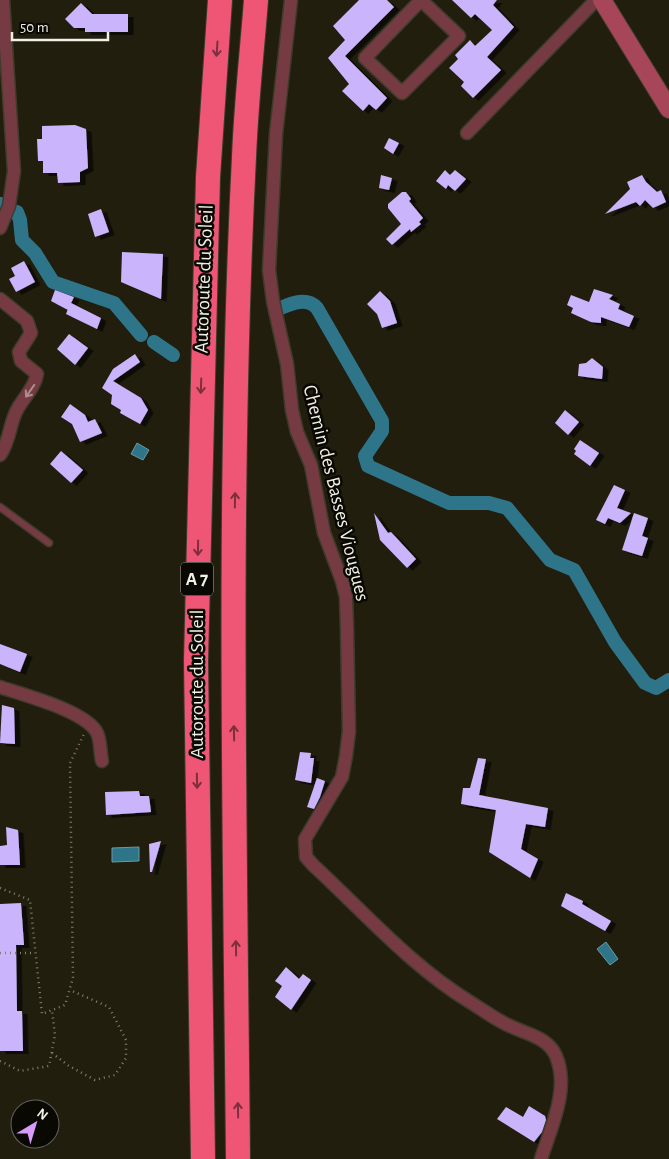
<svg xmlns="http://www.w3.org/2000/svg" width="669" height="1159" viewBox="0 0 669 1159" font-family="'Alegreya Sans',sans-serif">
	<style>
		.water { fill: #2f758a; stroke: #699aa5 }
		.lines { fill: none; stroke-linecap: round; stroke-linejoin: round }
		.canal { stroke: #2f758a; stroke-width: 14 }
		.building { fill: #cab4fc; filter: url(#shadow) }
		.lane-casing { stroke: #3e3b2c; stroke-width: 9 }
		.street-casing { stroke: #3e3b2c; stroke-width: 15 }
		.secondary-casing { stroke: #3e3b2c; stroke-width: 20 }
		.highway-casing { stroke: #3e3b2c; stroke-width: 26 }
		.path { stroke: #828072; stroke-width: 2.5; stroke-dasharray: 1 4; stroke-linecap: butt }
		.lane { stroke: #763a43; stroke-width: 6 }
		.street { stroke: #763a43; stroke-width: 12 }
		.secondary { stroke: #a74658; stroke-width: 18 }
		.highway { stroke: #ef5676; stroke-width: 24 }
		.oneway { stroke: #7c2f3c }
		.oneway2 { stroke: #ad8c8c }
		.labels { text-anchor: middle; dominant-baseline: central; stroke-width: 5; stroke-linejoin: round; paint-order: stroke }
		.shield { fill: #090803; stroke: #abaaa1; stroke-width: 1 }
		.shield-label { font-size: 19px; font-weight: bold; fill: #f1f0e5 }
		.street-label { font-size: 20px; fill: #f1f0e5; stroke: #090803 }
	</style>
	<defs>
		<filter id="shadow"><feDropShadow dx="5.5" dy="3" stdDeviation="0" flood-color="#0009"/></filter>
	</defs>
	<rect width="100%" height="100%" fill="#211e0e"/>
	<g class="water">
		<path d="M137,443l12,7 -6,10 -12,-6z"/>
		<path d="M139,847v14l-27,1v-14z"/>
		<path d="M606,942l12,17 -8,6 -13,-16z"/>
	</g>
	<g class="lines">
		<g class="canal">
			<path d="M0,204h1"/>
			<path d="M17,212l3,8 2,20 13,13 18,29 61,21 27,32"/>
			<path d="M281,308c11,-5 26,-11 36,0l65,113v10l-17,25 3,10 81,37h40l18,5 43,52 24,10 41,72 30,41 11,5 13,-8"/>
			<path d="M154,342l19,13"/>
		</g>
	</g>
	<g class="building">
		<path d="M359,0h28l7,7 -49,49 42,42 -11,12 -7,-6 -6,7 -21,-20 7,-7 -21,-26 17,-18 -12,-14z"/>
		<path d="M452,0h45l-4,5 21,22 -27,30 14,13 -28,28 -12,-12 3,-4 -15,-14 9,-9 -3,-4 15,-15 5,6 17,-16 -17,-16 -4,4z"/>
		<path d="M81,3l11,11h36v18h-43v-4h-11l-9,-9z"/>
		<path d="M75,125l11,4 2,39 -8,4v10l-22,1 -1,-10h-14v-12h-5l-1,-22h5v-13z"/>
		<path d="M389,138l10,5 -6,11 -9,-6z"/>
		<path d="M445,170l5,5 5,-5 11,9 -11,12 -7,-6 -2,4 -10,-8z"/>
		<path d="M381,175l11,3 -3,12 -10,-2z"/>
		<path d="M642,175l4,7 11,10 4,-2 5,12 -13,6 -8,-8 -5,6 -4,-4 -31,12 25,-25 -3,-7z"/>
		<path d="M402,192h4l5,7 -2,2 14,17 -4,4 2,2 -10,8 -1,-3 -18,16 -6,-6 15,-15 -13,-16v-4z"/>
		<path d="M101,209l8,23 -14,5 -7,-23z"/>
		<path d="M122,252l41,2 -2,45 -40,-17z"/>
		<path d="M24,261l11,21 -19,10 -7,-13 6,-3 -4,-8z"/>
		<path d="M594,289l19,6 -4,4 11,5 -2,5 16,7 -5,11 -28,-10v6l-10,-1 -20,-9 2,-5 -6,-3 4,-10 18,7z"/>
		<path d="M55,290l19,7 -3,6 30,15 -4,11 -31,-15 3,-8 -1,4 -17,-9z"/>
		<path d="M380,291l10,10 7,22 -15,5 -5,-14 -10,-10z"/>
		<path d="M69,334l19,14 -13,17 -18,-16z"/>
		<path d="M135,354l5,8 -27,19 28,17 7,12 -8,14 -20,-11 1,-3 -10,-6 1,-9 -10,-7 11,-19z"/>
		<path d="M592,358l11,9 -1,12 -24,-3 1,-12 7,-1z"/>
		<path d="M70,404l15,11 3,7 7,-3 7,14 -22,9 -8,-18 -11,-7z"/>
		<path d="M565,410l14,12 -11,13 -13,-12z"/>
		<path d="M580,440l19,13 -9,13 -16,-12 2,-3 -2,-2z"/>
		<path d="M61,451l22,19 -12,13 -21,-19z"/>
		<path d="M614,485l11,5 -8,18 14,5 -11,10 -12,-5 -3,6 -9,-4z"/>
		<path d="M374,513l14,20 3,-1 25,27 -9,9 -27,-28z"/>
		<path d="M634,513l14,5 -6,18 6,2 -6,18 -20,-6z"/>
		<path d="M0,644l27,10 -7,18 -20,-8z"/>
		<path d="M2,705l12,3 1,36 -15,-1z"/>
		<path d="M300,752l11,1 -1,5h4l-3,25 -16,-3z"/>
		<path d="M478,758l8,1 -7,36 69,13 -3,19 -19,-3 -5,25 17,10 -8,19 -41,-26 7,-42 -35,-6 2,-16h7z"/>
		<path d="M317,778l8,3 -5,16 -6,12 -7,-2z"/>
		<path d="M139,791l1,5h9l2,16 -45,3 -1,-23z"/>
		<path d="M6,827l12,3 2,35h-20v-19l7,-1z"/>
		<path d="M161,841l-9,31h-2l-1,-28z"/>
		<path d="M566,893l17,8 -1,3 29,17 -6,10 -44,-25z"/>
		<path d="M21,903l3,42h-8l1,66h5l1,40h-23v-147z"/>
		<path d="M286,967l13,12 4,-5 8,6 -20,30 -16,-13 7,-11 -7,-5z"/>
		<path d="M529,1106l16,10 1,4 -4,12 -8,10 -37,-23 9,-12 17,10z"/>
	</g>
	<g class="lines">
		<defs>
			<path id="lane" d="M0,507l49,36"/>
			<g id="street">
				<path d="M291,0l-15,134 -7,136 4,31 14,63 5,46 5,22 14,33 13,68 18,48 4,16 1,31 2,103 -3,25 -4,21 -37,62 1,18 7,8c51,47 98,101 157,137 13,8 26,18 40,24 16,8 38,11 46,30 14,33 -5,71 -15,103"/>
				<path d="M421,0l-56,58 37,35 57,-57 -38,-36"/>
				<path d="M467,133l129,-133"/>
				<path d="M0,228l9,-22 5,-35 -11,-171"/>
				<path d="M0,299l27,22 4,12 -12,19 2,9 16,13c-2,13 -12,22 -19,34 -9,15 -7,31 -18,47"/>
				<path d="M0,687c24,8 82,23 96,44 5,7 4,22 6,30"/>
			</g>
			<path id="secondary" d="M602,0l67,109"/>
			<g id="highway">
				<path d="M203,1159l-7,-498 12,-484 12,-177"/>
				<path d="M238,1159c-3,-334 -11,-669 6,-1002 2,-52 8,-105 12,-157"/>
			</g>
		</defs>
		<use href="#lane" class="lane-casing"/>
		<use href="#street" class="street-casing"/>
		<use href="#secondary" class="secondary-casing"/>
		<use href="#highway" class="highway-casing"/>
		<g class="path">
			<path d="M0,888l30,12 12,114 23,-9 8,-27 -3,-215 14,-29"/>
			<path d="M0,953h35"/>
			<path d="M52,1053l17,13 26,14 20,-5 11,-17v-18l-17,-33 -39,-17"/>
			<path d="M0,1061l20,10 29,-5 6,-31 -3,-25"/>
		</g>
		<use href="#lane" class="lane"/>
		<use href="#street" class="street"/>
		<use href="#secondary" class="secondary"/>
		<use href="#highway" class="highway"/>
	</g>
	<defs><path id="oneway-shaft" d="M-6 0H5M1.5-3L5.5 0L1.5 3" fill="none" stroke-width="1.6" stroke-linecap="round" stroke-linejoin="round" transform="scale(1.25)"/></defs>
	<g class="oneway">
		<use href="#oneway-shaft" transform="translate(217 49) rotate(94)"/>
		<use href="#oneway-shaft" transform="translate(201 386) rotate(92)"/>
		<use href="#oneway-shaft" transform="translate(235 500) rotate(-89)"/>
		<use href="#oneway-shaft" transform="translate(198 548) rotate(91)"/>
		<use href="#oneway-shaft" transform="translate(234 733) rotate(-91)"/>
		<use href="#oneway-shaft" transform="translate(197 781) rotate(89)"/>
		<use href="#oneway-shaft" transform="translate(236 948) rotate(-91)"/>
		<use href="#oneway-shaft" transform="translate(238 1110) rotate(-91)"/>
	</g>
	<use class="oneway2" href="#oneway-shaft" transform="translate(30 391) rotate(125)"/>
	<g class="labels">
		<rect class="shield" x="181" y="562.5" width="32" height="33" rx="4"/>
		<g class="shield-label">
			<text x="197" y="579">A 7</text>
		</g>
		<g class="street-label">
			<text transform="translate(204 279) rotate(-88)">Autoroute du Soleil</text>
			<text transform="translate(336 493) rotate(76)">Chemin des Basses Viougues</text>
			<text transform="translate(197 684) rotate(-90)">Autoroute du Soleil</text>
		</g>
	</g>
	<g transform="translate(35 1124) rotate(38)"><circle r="24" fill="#090803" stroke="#66655d"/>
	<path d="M0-4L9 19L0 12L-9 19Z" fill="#d79bf9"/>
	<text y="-8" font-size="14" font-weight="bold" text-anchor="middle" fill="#f1f0e5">N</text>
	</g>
	<path d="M12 32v8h96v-8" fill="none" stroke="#f1f0e5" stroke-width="2.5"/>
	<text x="20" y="32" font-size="15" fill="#f1f0e5" stroke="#090803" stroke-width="4" paint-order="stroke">50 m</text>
</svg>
